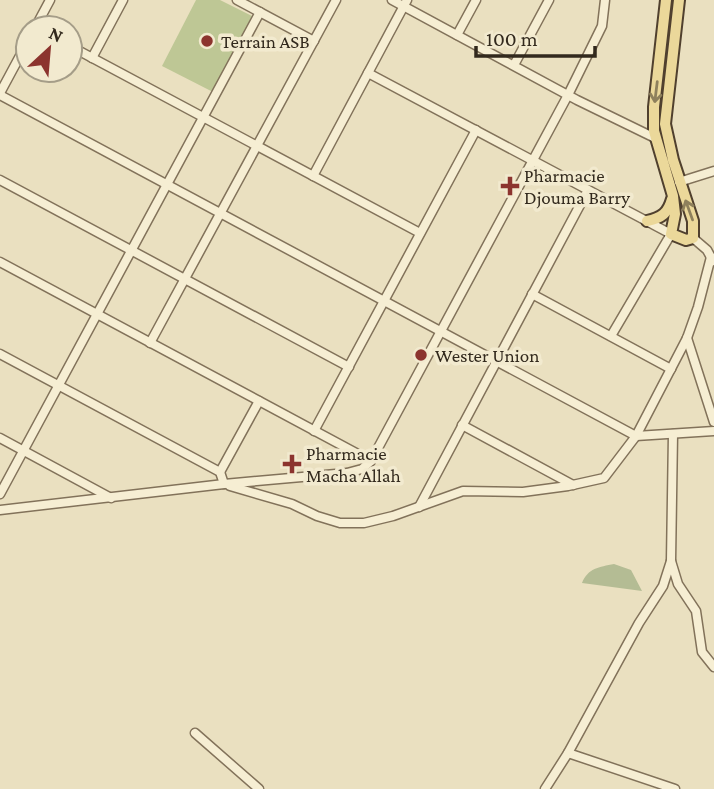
<svg xmlns="http://www.w3.org/2000/svg" width="714" height="789" viewBox="0 0 714 789" font-family="'Crimson Pro',serif">
	<style>
		.green { fill: #bec795 }
		.cemetery { fill: #b4bc94 }
		.lines { fill: none; stroke-linecap: round; stroke-linejoin: round }
		.minor-casing { stroke: #82725a; stroke-width: 11 }
		.major-casing { stroke: #50402e; stroke-width: 14 }
		.minor { stroke: #f6eed3; stroke-width: 8 }
		.major { stroke: #ebd89a; stroke-width: 10 }
		.oneway { stroke: #8e805c }
		.poi-dot { fill: #8c342e; stroke: #f2eacf; stroke-width: 2.5 }
		.labels { text-anchor: middle; dominant-baseline: central; stroke-width: 7; stroke-linejoin: round; paint-order: stroke }
		.poi-label { font-size: 19px; fill: #32291d; stroke: #f2eacf; text-anchor: start }
	</style>
	<rect width="100%" height="100%" fill="#eae0c0"/>
	<path class="green" d="M196,0h24l32,16 -39,76 -51,-26z"/>
	<path class="cemetery" d="M614,564l17,6 11,21 -60,-8c6,-15 17,-16 32,-19z"/>
	<g class="lines">
		<defs>
			<g id="minor">
				<path d="M237,0l77,41"/>
				<path d="M392,0l185,100 78,38"/>
				<path d="M35,28l15,-28"/>
				<path d="M457,35l19,-35"/>
				<path d="M70,46l350,187"/>
				<path d="M92,58l31,-58"/>
				<path d="M514,65l35,-65"/>
				<path d="M368,73l303,161 -60,102"/>
				<path d="M0,93l28,-52"/>
				<path d="M0,95l636,341 78,-5"/>
				<path d="M313,176l94,-176"/>
				<path d="M0,180l349,187"/>
				<path d="M679,182l35,-11"/>
				<path d="M693,238l14,12 6,11"/>
				<path d="M0,262l371,199"/>
				<path d="M532,294l139,75"/>
				<path d="M687,338l27,84"/>
				<path d="M150,343l186,-343"/>
				<path d="M0,354l220,118 4,12"/>
				<path d="M462,425l111,60"/>
				<path d="M314,431l162,-301"/>
				<path d="M673,434l-2,127 7,23 18,27 6,41 12,15"/>
				<path d="M0,438l111,60"/>
				<path d="M220,472l39,-71"/>
				<path d="M230,486l62,18 25,12 23,7h24l29,-7 70,-25 60,1 45,-6 36,-8 32,-42 51,-98 11,-31 13,-50"/>
				<path d="M0,494l260,-482"/>
				<path d="M419,507l169,-317"/>
				<path d="M0,510l224,-26 123,-11 15,-4 9,-8 197,-366 34,-69 3,-26"/>
				<path d="M195,733l64,56"/>
				<path d="M568,753l107,36"/>
				<path d="M545,789l23,-36 71,-130 24,-37 8,-25"/>
			</g>
			<g id="major">
				<path d="M666,0l-12,107v24l19,65 2,18 -4,20 15,6 7,-2v-17l-20,-61 -8,-36 14,-124"/>
				<path d="M647,221c15,-3 21,-8 25,-22"/>
			</g>
		</defs>
		<use href="#minor" class="minor-casing"/>
		<use href="#major" class="major-casing"/>
		<use href="#minor" class="minor"/>
		<use href="#major" class="major"/>
	</g>
	<defs><path id="oneway-shaft" d="M-6 0H5M1.5-3L5.5 0L1.5 3" fill="none" stroke-width="1.6" stroke-linecap="round" stroke-linejoin="round" transform="scale(1.75)"/></defs>
	<g class="oneway">
		<use href="#oneway-shaft" transform="translate(656 92) rotate(97)"/>
		<use href="#oneway-shaft" transform="translate(689 210) rotate(-110)"/>
	</g>
	<g class="poi-dot">
		<circle cx="207" cy="41" r="7"/>
		<path d="M506.5 175.5h7v7h7v7h-7v7h-7v-7h-7v-7h7z"/>
		<circle cx="421" cy="355" r="7"/>
		<path d="M288.5 453.5h7v7h7v7h-7v7h-7v-7h-7v-7h7z"/>
	</g>
	<g class="labels">
		<g class="poi-label">
			<text x="221" y="41">Terrain ASB</text>
			<text x="524" y="175">Pharmacie<tspan x="524" dy="22">Djouma Barry</tspan></text>
			<text x="435" y="355">Wester Union</text>
			<text x="306" y="453">Pharmacie<tspan x="306" dy="22">Macha Allah</tspan></text>
		</g>
	</g>
	<g transform="translate(49 49) rotate(26)"><circle r="33" fill="#f2eacf" stroke="#a59d88" stroke-width="2"/>
	<path d="M0-5L12 26L0 18L-12 26Z" fill="#8c342e"/>
	<text y="-10" font-size="19" font-weight="bold" text-anchor="middle" fill="#32291d">N</text>
	</g>
	<path d="M476 46v10h119v-10" fill="none" stroke="#32291d" stroke-width="3.5"/>
	<text x="486" y="46" font-size="21" fill="#32291d" stroke="#f2eacf" stroke-width="5" paint-order="stroke">100 m</text>
</svg>
